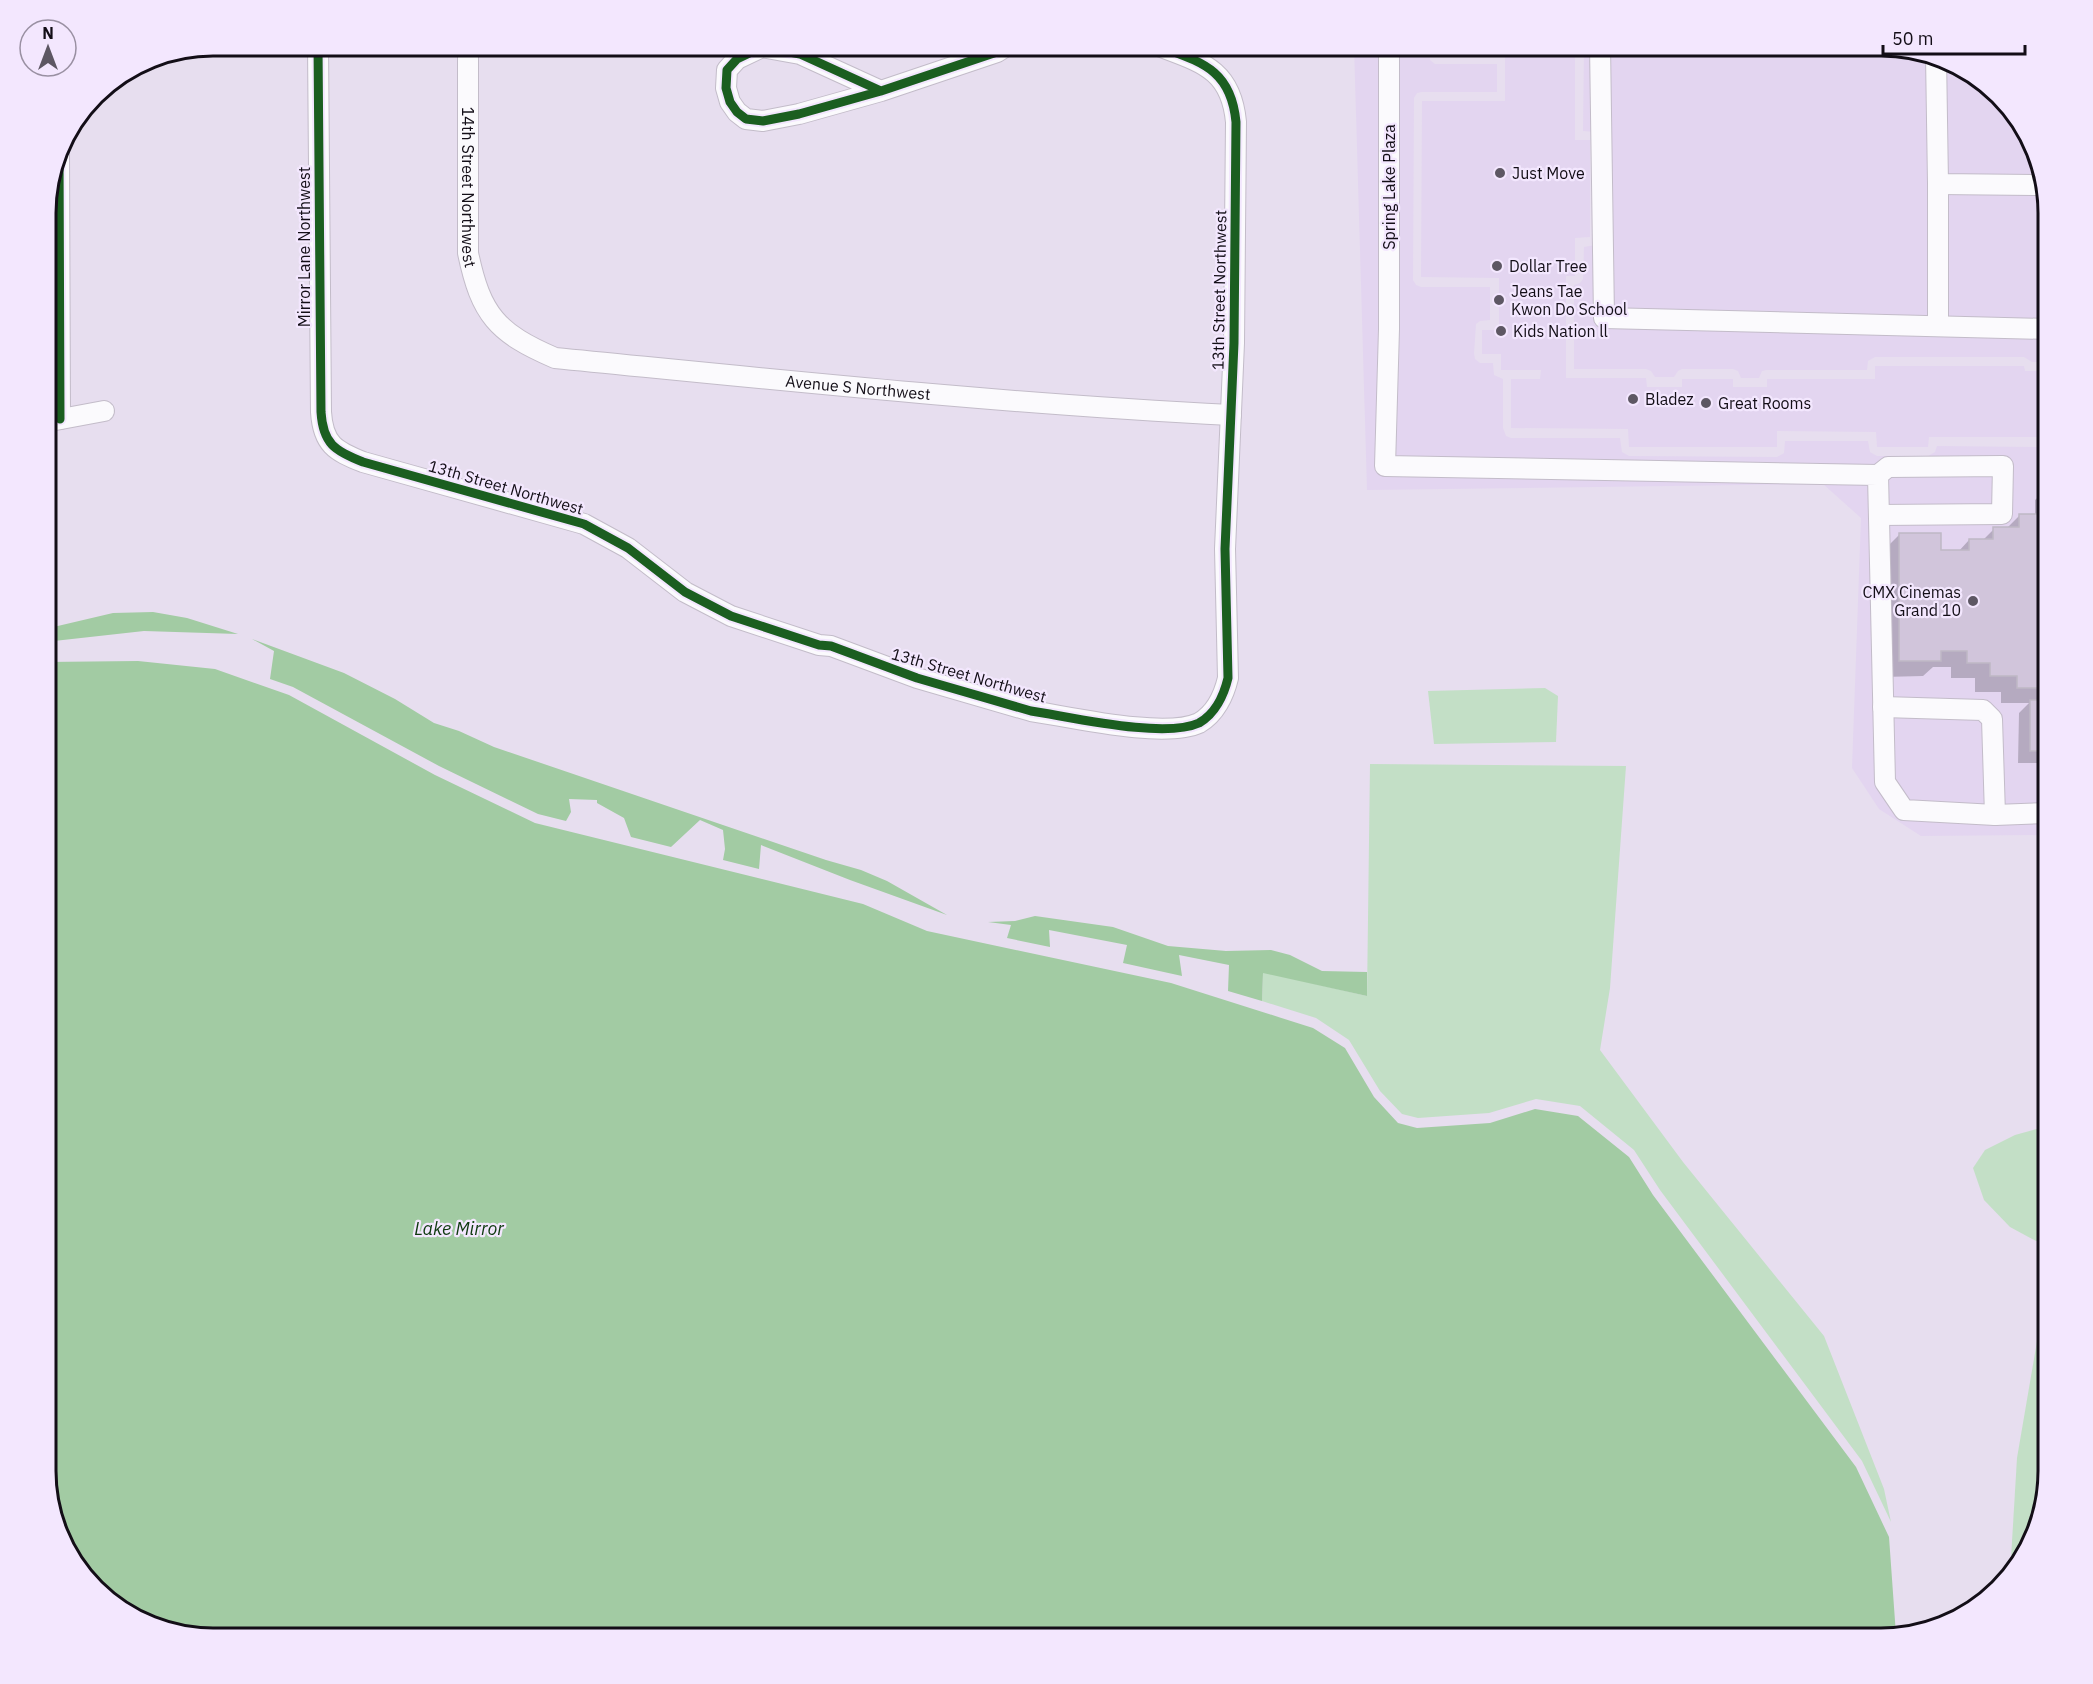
<svg xmlns="http://www.w3.org/2000/svg" width="2093" height="1684" viewBox="0 0 2093 1684" font-family="'IBM Plex Sans',sans-serif">
	<style>
		.built { fill: #e3d5f0 }
		.green { fill: #c3dfc6 }
		.water { fill: #a2cba3 }
		.shadow { fill: #0003 }
		.building { fill: #d1c5db; stroke: #bfb8c5; stroke-width: 1.5 }
		.lines { fill: none; stroke-linecap: round; stroke-linejoin: round }
		.minor-casing { stroke: #c3bcc9; stroke-width: 22 }
		.minor { stroke: #fbfafd; stroke-width: 20 }
		.cycleway-casing { stroke: #f3e7fe; stroke-width: 13 }
		.cycleway { stroke: #1b5e20; stroke-width: 9 }
		.poi-dot { fill: #5d5763; stroke: #f3e7fe; stroke-width: 2 }
		.labels { text-anchor: middle; dominant-baseline: central; stroke-width: 4.5; stroke-linejoin: round; paint-order: stroke }
		.poi-label { font-size: 16px; fill: #130e17; stroke: #f3e7fe; text-anchor: start }
		.street-label { font-size: 16px; fill: #130e17; stroke: #f3e7fe }
		.water-label { font-size: 18px; font-style: italic; fill: #0d390e; stroke: #f3e7fe }
		.rim { fill: none; stroke: #130e17; stroke-width: 3 }
	</style>
	<rect width="100%" height="100%" fill="#e7deef"/>
	<g class="built">
		<path d="M1354,45h75l1,15 5,4h62v28h-75l-5,1 -3,5 -1,182 3,5 5,2h69v33l-10,1 -4,3 -2,29 1,6 5,4h13l1,12 9,4v49l3,8 5,2h109l2,14 7,4 148,1 7,-4 1,-12h83l2,11 7,4h51l7,-4 2,-6 101,1v26l3,5 7,1v356l-127,1 -42,-27 -27,-41 9,-250 -38,-34 -456,6z"/>
		<path d="M1437,45h131v5h7v90h15v97l-15,1v38h-9v102h80l1,9h35v-8h51v8h34v-8h108v-13h149l1,5h23v99h-2v-33h-117l-1,10h-51l-1,-15 -99,-1v16h-148l-1,-18 -117,-1v-49h29l1,-9h-40v-16h-19v-24h17v-52l-78,-1 1,-176h83v-46h-68z"/>
		<path d="M1582,45h299l53,9 57,32 40,53 17,74v149h-16l-8,-5h-149l-7,4 -1,9h-100l-5,1 -3,7h-18l-3,-7 -5,-2h-51l-4,2 -4,6h-19l-4,-6 -5,-2h-72v-84l6,-2 3,-4 1,-32 11,-2v-113l-12,-1 1,-81z"/>
	</g>
	<g class="green">
		<path d="M1545,688l13,8 -2,46 -122,2 -6,-53z"/>
		<path d="M1370,764l256,2 -16,222 -10,62 83,112 141,174 60,153 7,33 -29,-61 -202,-271 -26,-40 -54,-44 -44,-7 -47,14 -71,5 -16,-4 -22,-23 -31,-51 -33,-22 -54,-17 1,-29 104,24z"/>
		<path d="M2048,1126v115h-12l-26,-14 -26,-27 -11,-32 12,-18 30,-15z"/>
		<path d="M2048,1277v195l-13,63 -25,40 7,-117z"/>
	</g>
	<g class="water">
		<path d="M153,612l34,6 51,16 -94,-3 -99,11v-13l68,-16z"/>
		<path d="M252,639l92,34 51,26 39,24 25,8 35,16 332,113 35,10 26,11 60,34 -97,-35 -89,-35 -2,24 -36,-9 2,-11 -2,-19 -23,-10 -29,27 -40,-10 -7,-19 -27,-15v-3l-28,-1 2,13 -5,9 -28,-7 -99,-48 -146,-79 -23,-8 4,-28z"/>
		<path d="M138,661l77,8 74,26 146,80 100,48 328,81 64,27 244,52 142,45 32,20 29,49 24,26 19,5 73,-5 45,-14 43,7 51,41 24,38 203,272 33,70 7,98 -16,4h-1668l-53,-9 -57,-32 -40,-52 -17,-64v-820z"/>
		<path d="M1035,916l78,11 55,19 58,5 45,-1 19,5 32,16 45,1v24l-104,-23 -1,28 -34,-10 1,-26 -50,-10 3,21 -59,-13 4,-18 -78,-15 1,17 -43,-9 4,-13 -23,-3 27,-1z"/>
	</g>
	<path class="shadow" d="M2048,488v312h-2l1,-37h-29l1,-50 10,-10h-28v-11h-26v-14h-24v-11h-18l-10,9 -40,1v-126l16,-16 41,17h18l11,-12h14l11,-11h12l14,-14h15v-15z"/>
	<g class="building">
		<path d="M2019,514h29v174h-31v-12h-27v-13h-23v-12h-26v10h-42v-128h42v17h28v-11h24v-12h26z"/>
		<rect x="2030" y="700" width="18" height="51"/>
	</g>
	<g class="lines">
		<defs>
			<g id="minor">
				<path d="M318,45l3,367c2,32 14,39 42,50l221,62 44,24 57,44 46,24 88,29 12,1 86,32 114,33c40,6 133,28 168,12 16,-9 25,-28 29,-45l-3,-129 9,-206 2,-221c-5,-54 -36,-60 -80,-77"/>
				<path id="s1" d="M468,45v208c13,62 29,80 87,105 225,22 450,46 676,57"/>
				<path d="M1389,45v284l-4,137 493,9 7,307 19,28 91,5 53,-2"/>
				<path d="M1600,45l4,273 444,11"/>
				<path d="M1936,55l2,129 103,1"/>
				<path d="M881,91l-81,-37 -38,-7 -25,12 -10,11 -1,18 4,14 7,10 9,7 17,2 36,-7 82,-23 116,-39 11,-7"/>
				<path d="M59,150l1,269"/>
				<path d="M1938,326v-142"/>
				<path d="M45,422l59,-11"/>
				<path d="M1878,475l10,-8 115,-1 -1,48 -123,1"/>
				<path d="M1883,707l100,3 9,9 3,96"/>
			</g>
		</defs>
		<use href="#minor" class="minor-casing"/>
		<use href="#minor" class="minor"/>
		<defs>
			<g id="cycleway">
				<path d="M318,45l3,367c2,32 14,39 42,50l221,62 44,24 57,44 46,24 88,29 12,1 86,32 114,33c40,6 133,28 168,12 16,-9 25,-28 29,-45l-3,-129 9,-206 2,-221c-5,-54 -36,-60 -80,-77"/>
				<path d="M881,91l-81,-37 -38,-7 -25,12 -10,11 -1,18 4,14 7,10 9,7 17,2 36,-7 82,-23 116,-39 11,-7"/>
				<path d="M59,150l1,269"/>
			</g>
		</defs>
		<use href="#cycleway" class="cycleway-casing"/>
		<use href="#cycleway" class="cycleway"/>
	</g>
	<g class="poi-dot">
		<circle cx="1500" cy="173" r="6"/>
		<circle cx="1497" cy="266" r="6"/>
		<circle cx="1499" cy="300" r="6"/>
		<circle cx="1501" cy="331" r="6"/>
		<circle cx="1633" cy="399" r="6"/>
		<circle cx="1706" cy="403" r="6"/>
		<circle cx="1973" cy="601" r="6"/>
	</g>
	<g class="labels">
		<g class="poi-label">
			<text x="1512" y="173">Just Move</text>
			<text x="1509" y="266">Dollar Tree</text>
			<text x="1511" y="291">Jeans Tae<tspan x="1511" dy="18">Kwon Do School</tspan></text>
			<text x="1513" y="331">Kids Nation ll</text>
			<text x="1645" y="399">Bladez</text>
			<text x="1718" y="403">Great Rooms</text>
			<text x="1961" y="592" text-anchor="end">CMX Cinemas<tspan x="1961" dy="18">Grand 10</tspan></text>
		</g>
		<g class="street-label">
			<text stroke="none"><textPath href="#s1" startOffset="142">14th Street Northwest</textPath></text>
			<text transform="translate(1389 187) rotate(-90)">Spring Lake Plaza</text>
			<text transform="translate(304 247) rotate(-90)">Mirror Lane Northwest</text>
			<text transform="translate(1219 290) rotate(-89)">13th Street Northwest</text>
			<text stroke="none"><textPath href="#s1" startOffset="657">Avenue S Northwest</textPath></text>
			<text transform="translate(506 487) rotate(16)">13th Street Northwest</text>
			<text transform="translate(969 675) rotate(16)">13th Street Northwest</text>
		</g>
		<g class="water-label">
			<text x="459" y="1228">Lake Mirror</text>
		</g>
	</g>
	<path d="M0 0H2093V1684H0ZM213 56H1881A157 157 0 0 1 2038 213V1471A157 157 0 0 1 1881 1628H213A157 157 0 0 1 56 1471V213A157 157 0 0 1 213 56Z" fill="#f3e7fe" fill-rule="evenodd"/>
	<path class="rim" d="M213 56H1881A157 157 0 0 1 2038 213V1471A157 157 0 0 1 1881 1628H213A157 157 0 0 1 56 1471V213A157 157 0 0 1 213 56Z"/>
	<g transform="translate(48 48)"><circle r="28" fill="#f3e7fe" stroke="#9990a2" stroke-width="1.5"/>
	<path d="M0-4.5L10 22L0 15L-10 22Z" fill="#5d5763"/>
	<text y="-9" font-size="16" font-weight="bold" text-anchor="middle" fill="#130e17">N</text>
	</g>
	<path d="M1883 45v9h142v-9" fill="none" stroke="#130e17" stroke-width="3"/>
	<text x="1892" y="45" font-size="18" fill="#130e17" stroke="#f3e7fe" stroke-width="4.5" paint-order="stroke">50 m</text>
</svg>
